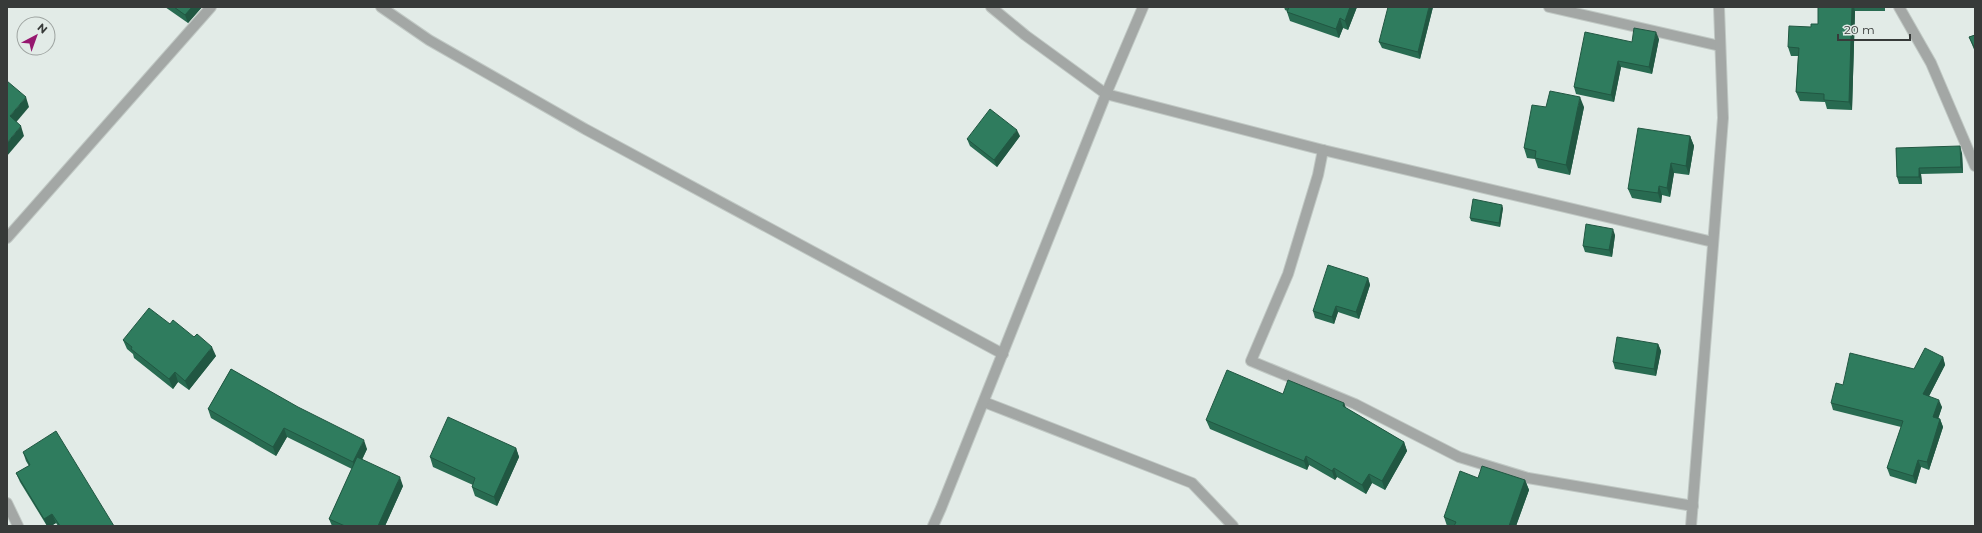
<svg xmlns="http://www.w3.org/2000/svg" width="1982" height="533" viewBox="0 0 1982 533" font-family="Montserrat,sans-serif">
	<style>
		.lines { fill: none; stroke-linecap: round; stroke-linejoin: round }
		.street-casing { stroke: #c0c8c4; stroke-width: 12 }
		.street { stroke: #a3a7a5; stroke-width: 10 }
		.wall { fill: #286b51 }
		.shaded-wall { fill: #215742 }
		.building { fill: #2f7c5e; stroke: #215742 }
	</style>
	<rect width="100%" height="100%" fill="#e2ebe7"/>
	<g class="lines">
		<defs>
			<g id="street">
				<path d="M381,7l48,33 156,89 418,225"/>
				<path d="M991,7l34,28 81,59 217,56 390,92"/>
				<path d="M1549,7l171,39"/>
				<path d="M1899,7l32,56 44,103"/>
				<path d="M1323,150l-5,25 -30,99 -37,87 104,43 104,53 69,21 165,28"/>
				<path d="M7,238l204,-231"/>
				<path d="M984,402l208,81 41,43"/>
				<path d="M7,503l11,23"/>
				<path d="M933,526l8,-18 165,-414 37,-87"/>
				<path d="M1691,526l32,-408 -4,-111"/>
			</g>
		</defs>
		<use href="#street" class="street-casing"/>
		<use href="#street" class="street"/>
	</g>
	<g class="wall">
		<path d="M165,7h37l-14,16z"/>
		<path d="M1284,7h73l-9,23 -5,-2 -4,10 -49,-17 -3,-9v-1l-2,-1z"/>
		<path d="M1433,7l-13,52 -38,-11 -3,-6z"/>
		<path d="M1818,7h67v4h-30l-3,99 -25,-1 -2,-7 -25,-1 -4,-9 2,-36h-7l-3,-9 30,-23z"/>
		<path d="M1975,35v17l-6,-15z"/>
		<path d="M1659,39l-7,35 -31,-7 -7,35 -38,-8 -2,-7 58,-45z"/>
		<path d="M1546,107h38l-14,68 -32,-7 -3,-9 -8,-1 -3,-10z"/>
		<path d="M1020,136l-23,31 -27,-21 -3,-7z"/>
		<path d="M1690,136l4,10 -5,29 -15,-2 -4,24 -8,-2 -1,8 -29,-5 -4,-9z"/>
		<path d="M1896,148l66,5 1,20 -42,1 1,10h-23l-2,-7z"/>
		<path d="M1503,208l-3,19 -29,-6 -1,-3z"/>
		<path d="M1615,235l-3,22 -27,-5 -2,-6z"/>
		<path d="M1368,278l2,7 -11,34 -21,-7 -4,12 -19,-6 -2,-7z"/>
		<path d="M170,324l46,32 -27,34 -11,-8 -5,7 -39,-31 -1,-4 -6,-5 -4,-9z"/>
		<path d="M1658,344l3,7 -5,25 -41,-7 -2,-7z"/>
		<path d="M1943,357l2,8 -16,31 13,11 -4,12h2l3,8 -14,43 -8,-3 -5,17 -26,-8 -3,-8 14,-41 -68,-17 -2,-7z"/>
		<path d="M231,369l136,80 -5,11 41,26 -18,40h-53l-3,-7 23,-50 -65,-32 -11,19 -65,-38 -3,-9z"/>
		<path d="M1344,403l2,5 58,34 3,9 -22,39 -13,-7 -6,11 -29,-17 -2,3 -26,-15 -2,5 -97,-41 -4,-9z"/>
		<path d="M516,448l3,9 -22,49 -22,-10 -3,-9 1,-2 -40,-18 -3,-10z"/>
		<path d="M23,452l91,74h-56l-2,-3 -5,3h-4l-27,-44 -4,-9 13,-7 -3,-5z"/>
		<path d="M1478,478l47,2 4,10 -13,36h-69l-3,-9z"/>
	</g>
	<g class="shaded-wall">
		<path d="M192,7h10l-14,16 -3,-8z"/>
		<path d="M1350,7h7l-9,23 -3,-9z"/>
		<path d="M1429,7h4l-13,52 -2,-7z"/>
		<path d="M1852,7h2l1,4 -3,99 -3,-8z"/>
		<path d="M1340,18l3,10 -4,10 -3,-9z"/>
		<path d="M1656,32l3,7 -7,35 -3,-7z"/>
		<path d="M1618,61l3,6 -7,35 -3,-7z"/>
		<path d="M26,97l3,10 -16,19 -3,-10z"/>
		<path d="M1580,97l4,10 -14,68 -4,-10z"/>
		<path d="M21,126l3,10 -17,20v-13z"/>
		<path d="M1017,130l3,6 -23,31 -3,-7z"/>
		<path d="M1690,136l4,10 -5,29 -3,-9z"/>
		<path d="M1960,146l2,7 1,20 -2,-6z"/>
		<path d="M1671,163l3,10 -4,24 -3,-9z"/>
		<path d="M1919,168l2,6 1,10 -3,-7z"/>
		<path d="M1659,186l3,9 -1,8 -3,-10z"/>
		<path d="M1502,205l1,3 -3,19 -1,-4z"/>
		<path d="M1613,229l2,6 -3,22 -3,-7z"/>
		<path d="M1368,278l2,7 -11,34 -3,-7z"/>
		<path d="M1336,306l2,6 -4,12 -2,-7z"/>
		<path d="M1658,344l3,7 -5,25 -2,-7z"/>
		<path d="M212,347l4,9 -27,34 -4,-9z"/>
		<path d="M1943,357l2,8 -19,37 -3,-8z"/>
		<path d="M175,372l3,10 -5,7 -4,-10z"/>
		<path d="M1939,400l3,7 -6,18 -3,-8z"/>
		<path d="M1344,403l3,9 -4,-6z"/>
		<path d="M1940,419l3,8 -14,43 -2,-8z"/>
		<path d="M284,428l3,9 -11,19 -3,-9z"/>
		<path d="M364,440l3,9 -11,22 -3,-9z"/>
		<path d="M1404,442l3,9 -22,39 -3,-9z"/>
		<path d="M516,448l3,9 -22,49 -3,-9z"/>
		<path d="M1306,456l3,9 -2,5 -3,-9z"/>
		<path d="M1918,460l3,7 -5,17 -3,-8z"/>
		<path d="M1334,468l3,9 -2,3 -3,-9z"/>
		<path d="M1369,474l3,9 -6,11 -4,-9z"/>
		<path d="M400,477l3,9 -18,40h-7z"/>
		<path d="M1525,480l4,10 -13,36h-7z"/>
		<path d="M52,514l4,9 -5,3h-4l-3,-7z"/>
	</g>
	<g class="building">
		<path d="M174,7h18l-7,8z"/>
		<path d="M1289,7h61l-5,14 -5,-3 -4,11 -49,-17z"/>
		<path d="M1388,7h41l-11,45 -39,-10z"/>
		<path d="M1818,7h34l-3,95 -25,-2v-6l-28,-2 3,-44 -11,-1 1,-21 22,1v-3h7z"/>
		<path d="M1634,28l22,4 -7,35 -31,-6 -7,34 -37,-8 11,-55 47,10z"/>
		<path d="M1975,35v14l-6,-12z"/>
		<path d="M7,81l19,16 -16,19 11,10 -14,17z"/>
		<path d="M1550,91l30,6 -14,68 -31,-7 1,-7 -12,-3 8,-43 14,2z"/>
		<path d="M990,109l27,21 -23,30 -27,-21z"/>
		<path d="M1638,128l52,8 -4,30 -15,-3 -4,25 -8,-2 -1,7 -30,-4z"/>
		<path d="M1960,146l1,21 -42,1v9h-22l-1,-29z"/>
		<path d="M1473,199l29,6 -3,18 -29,-5z"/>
		<path d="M1586,224l27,5 -4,21 -26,-4z"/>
		<path d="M1328,265l40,13 -12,34 -20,-6 -4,11 -19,-6z"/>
		<path d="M149,308l21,16 3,-4 21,17 3,-3 15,13 -27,34 -10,-9 -6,7 -38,-30 1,-2 -9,-7z"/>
		<path d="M1617,337l41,7 -4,25 -41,-7z"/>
		<path d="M1925,348l18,9 -20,37 16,6 -6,17 7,2 -13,43 -9,-2 -5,16 -26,-8 16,-47 -72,-18 5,-20 7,2 7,-32 64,16z"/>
		<path d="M231,369l67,38 66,33 -11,22 -69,-34 -11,19 -65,-38z"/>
		<path d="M1227,370l56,24 5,-14 56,23 -1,3 61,36 -22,39 -13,-7 -7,11 -28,-17 -2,3 -26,-15 -2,5 -98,-41z"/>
		<path d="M448,417l68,31 -22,49 -22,-10 3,-9 -45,-21z"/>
		<path d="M56,431l58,95h-54l-8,-12 -8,5 -28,-46 14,-8 -7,-13z"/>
		<path d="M357,457l43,20 -22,49h-33l-16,-7z"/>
		<path d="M1482,466l43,14 -16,46h-55l2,-4 -12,-5 16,-46 18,7z"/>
	</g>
	<rect width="1982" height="533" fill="none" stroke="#373a39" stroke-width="16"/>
	<g transform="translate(36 36) rotate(41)"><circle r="19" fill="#e2ebe7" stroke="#9ea4a1"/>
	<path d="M0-3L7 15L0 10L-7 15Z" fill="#96176f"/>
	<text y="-6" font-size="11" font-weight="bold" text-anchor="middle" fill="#373a39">N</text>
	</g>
	<path d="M1838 34v6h72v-6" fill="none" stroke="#373a39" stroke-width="2"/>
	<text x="1844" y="34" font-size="12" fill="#373a39" stroke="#e2ebe7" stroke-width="3" paint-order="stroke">20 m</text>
</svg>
